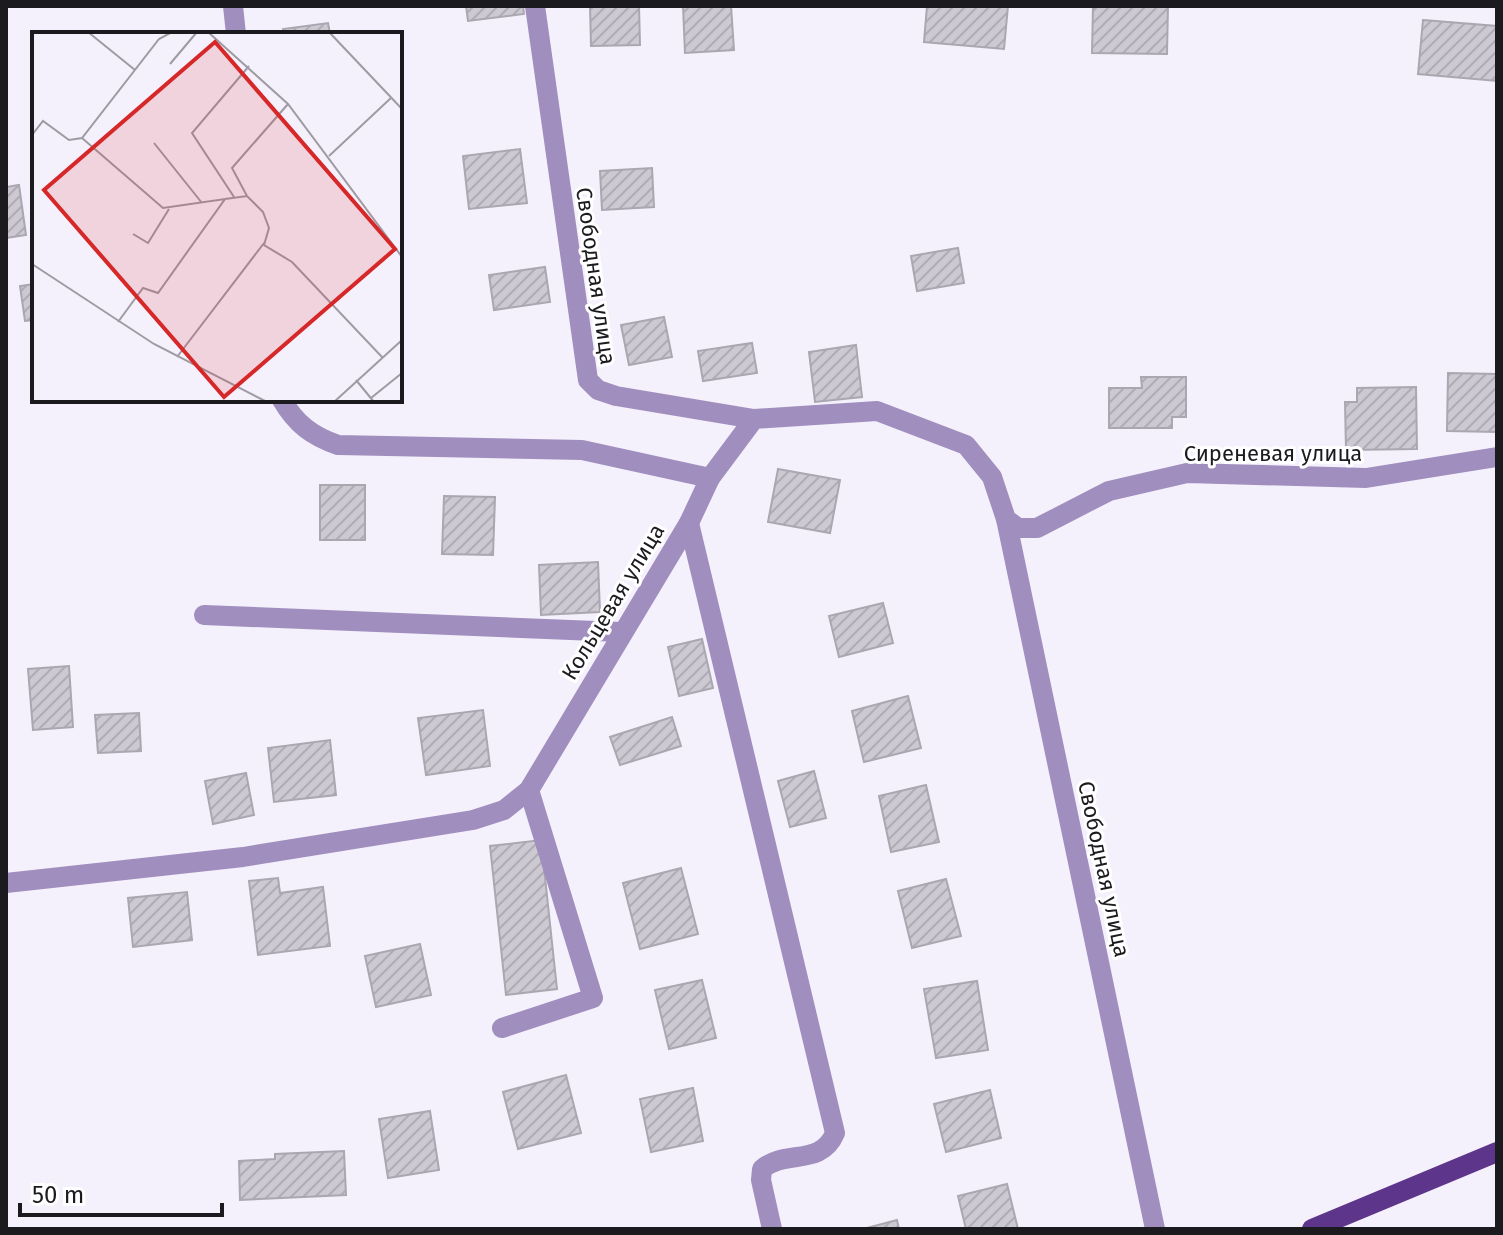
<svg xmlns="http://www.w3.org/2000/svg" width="1503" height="1235" viewBox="0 0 1503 1235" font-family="'Fira Sans',sans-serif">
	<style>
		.building { fill: url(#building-hatch); stroke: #aba7b1; stroke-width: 2 }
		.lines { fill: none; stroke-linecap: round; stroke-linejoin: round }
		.minor { stroke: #a08ebe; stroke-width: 20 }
		.major { stroke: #5d368b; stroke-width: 20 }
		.labels { text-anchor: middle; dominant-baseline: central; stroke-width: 6; stroke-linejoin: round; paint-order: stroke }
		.street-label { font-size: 22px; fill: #1b1a1e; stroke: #fff }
		.inset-road { fill: none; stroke: #9e9ba3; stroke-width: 2 }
		.view { fill: #d62828; fill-opacity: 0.15; stroke: #d62828; stroke-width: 4 }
		.inset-edge { fill: none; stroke: #1b1a1e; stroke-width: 4 }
	</style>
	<defs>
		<pattern id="building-hatch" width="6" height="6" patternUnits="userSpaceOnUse" patternTransform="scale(2)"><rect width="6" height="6" fill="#cdc9d3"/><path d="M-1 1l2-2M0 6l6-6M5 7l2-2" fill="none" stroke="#afacb5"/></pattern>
	</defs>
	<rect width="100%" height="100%" fill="#f5f1fc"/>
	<g class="building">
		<path d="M466,6h57l1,8 -56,7z"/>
		<path d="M590,6h49l1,39 -49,1z"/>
		<path d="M683,6h48l3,44 -49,3z"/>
		<path d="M927,6h81l-4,43 -80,-7z"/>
		<path d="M1093,6h75l-1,48 -75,-1z"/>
		<path d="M1423,20l74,6v55l-79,-7z"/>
		<path d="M328,23l2,11h-46l-1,-5z"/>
		<path d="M520,149l7,54 -58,6 -6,-53z"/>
		<path d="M652,168l2,39 -52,3 -2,-39z"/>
		<path d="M19,185l7,50 -20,3v-51z"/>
		<path d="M958,248l6,35 -47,8 -6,-35z"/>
		<path d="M545,267l5,35 -56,8 -5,-35z"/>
		<path d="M34,284v36l-9,1 -5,-35z"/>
		<path d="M664,317l8,40 -43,8 -8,-40z"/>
		<path d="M752,343l5,30 -54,8 -5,-30z"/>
		<path d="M856,345l6,52 -47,5 -6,-50z"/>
		<path d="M1448,373l49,1v58l-50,-1z"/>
		<path d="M1141,377h45v40h-14v11h-63v-40h33z"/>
		<path d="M1416,387l1,62 -71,1 -1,-48h12v-14z"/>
		<path d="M778,469l62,11 -10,53 -62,-11z"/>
		<rect x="320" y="485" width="45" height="55"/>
		<path d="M444,496l51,1 -2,58 -51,-1z"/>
		<path d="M598,562l2,50 -59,3 -2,-50z"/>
		<path d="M883,603l10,40 -54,14 -10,-41z"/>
		<path d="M702,639l11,49 -34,8 -11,-49z"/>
		<path d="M69,666l4,61 -40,3 -5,-61z"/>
		<path d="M908,696l13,52 -57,14 -12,-51z"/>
		<path d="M483,710l7,56 -64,9 -8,-57z"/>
		<path d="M139,713l2,38 -43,2 -3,-38z"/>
		<path d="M672,717l9,29 -61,19 -10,-28z"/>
		<path d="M330,740l6,55 -62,7 -6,-54z"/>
		<path d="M814,771l12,47 -36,9 -12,-46z"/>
		<path d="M246,773l8,42 -41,9 -8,-43z"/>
		<path d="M926,785l13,57 -48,10 -12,-56z"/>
		<path d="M541,840l16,149 -51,6 -16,-149z"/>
		<path d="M681,868l17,66 -58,15 -17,-66z"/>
		<path d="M278,878l2,15 43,-6 7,59 -72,9 -9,-74z"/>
		<path d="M946,879l15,57 -49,12 -14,-57z"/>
		<path d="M187,892l5,48 -59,7 -5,-49z"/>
		<path d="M420,944l11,51 -55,12 -11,-51z"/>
		<path d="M702,980l14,58 -47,11 -14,-59z"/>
		<path d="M977,981l11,69 -52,8 -12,-69z"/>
		<path d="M566,1075l15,58 -63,16 -15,-57z"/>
		<path d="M693,1088l10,53 -52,11 -11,-53z"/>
		<path d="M990,1090l11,48 -55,14 -12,-48z"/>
		<path d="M430,1111l9,59 -51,8 -9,-59z"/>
		<path d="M344,1151l2,44 -106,5 -1,-39 36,-2v-5z"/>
		<path d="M1007,1184l11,45h-52l-8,-33z"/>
		<path d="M897,1220l2,9h-36z"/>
	</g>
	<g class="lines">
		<g class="minor">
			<path d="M233,6l3,28"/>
			<path d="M535,6l53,374 10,10 18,6 138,23"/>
			<path d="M282,400c14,24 30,36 56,45l244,5 128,28"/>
			<path d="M1006,519l149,710"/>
			<path d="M689,523l21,-45 44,-59 123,-8 89,34 26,32 14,42 12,9h19l72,-37 78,-18 179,5 131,-21"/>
			<path d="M204,615l417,17"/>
			<path d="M6,883l237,-26 230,-37 31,-10 25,-20 160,-267 146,610c-14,34 -50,16 -73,36l-1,11 11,49"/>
			<path d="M502,1028l91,-30 -64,-208"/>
		</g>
		<path class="major" d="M1312,1229l185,-77"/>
	</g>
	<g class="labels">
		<g class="street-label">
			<text transform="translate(596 276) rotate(82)">Свободная улица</text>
			<text x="1273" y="453">Сиреневая улица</text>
			<text transform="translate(613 602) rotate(-59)">Кольцевая улица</text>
			<text transform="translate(1104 869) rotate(78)">Свободная улица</text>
		</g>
	</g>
	<g transform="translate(32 32)">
		<rect width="370" height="370" fill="#f5f1fc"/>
		<path class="inset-road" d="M56,0l47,38M176,0l80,72 114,153M297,0l73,77M138,32l27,-32M0,103l11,-14 26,19 13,-2 77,-99 13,-7M50,106l81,70 62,-9 -67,94 -15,-5 -25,34M122,111l48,60M297,124l63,-59M215,164l-15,-28 56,-64M202,165l-42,-64 57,-67M193,167l22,-3 16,16 6,16 -5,17 28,17 90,95M101,202l15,9 21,-34M0,232l122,80 113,58M145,325l87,-114M324,348l18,22M339,366l31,-25M302,370l68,-62"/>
		<path class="view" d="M183,10l180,207 -171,148 -180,-207z"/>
		<rect width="370" height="370" class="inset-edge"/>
	</g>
	<rect width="1503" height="1235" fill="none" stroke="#1b1a1e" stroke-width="16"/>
	<path d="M20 1203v12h202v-12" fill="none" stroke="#1b1a1e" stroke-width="4"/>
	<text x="32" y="1203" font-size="24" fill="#1b1a1e" stroke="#ffffff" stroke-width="6" paint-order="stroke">50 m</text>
</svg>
